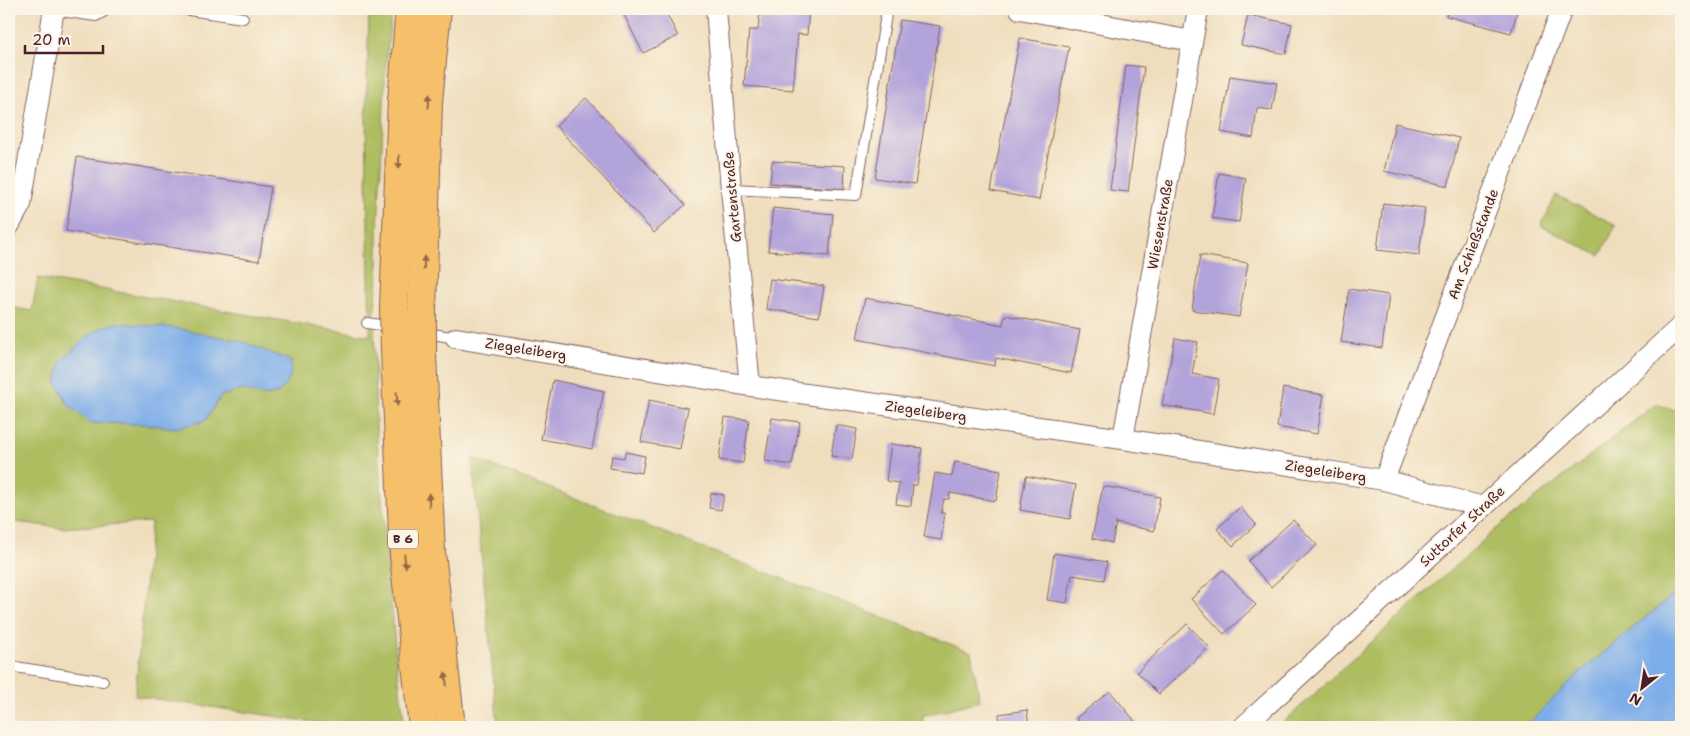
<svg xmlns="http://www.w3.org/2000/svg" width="1690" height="736" viewBox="0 0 1690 736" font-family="'Shantell Sans',sans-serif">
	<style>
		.green { fill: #adbd60; stroke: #7c6e46 }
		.water { fill: #7eaee9; stroke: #64668a }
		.building { fill: #b2a3da }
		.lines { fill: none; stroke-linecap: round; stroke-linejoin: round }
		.service-casing { stroke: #84625e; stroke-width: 12 }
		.minor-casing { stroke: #84625e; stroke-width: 22 }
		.trunk-casing { stroke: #84625e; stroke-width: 30 }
		.service { stroke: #fff; stroke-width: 10 }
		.minor { stroke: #fff; stroke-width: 20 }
		.trunk { stroke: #f6c06b; stroke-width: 28 }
		.trunk-bridge-casing { stroke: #84625e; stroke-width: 30; stroke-linecap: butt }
		.trunk-bridge { stroke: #f6c06b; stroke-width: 28 }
		.oneway { fill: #976748 }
		.labels { text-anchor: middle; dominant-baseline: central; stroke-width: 4; stroke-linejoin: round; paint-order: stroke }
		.shield { fill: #fcf5e5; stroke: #7f5f63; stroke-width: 1 }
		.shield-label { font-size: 12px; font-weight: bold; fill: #4a1f2b }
		.street-label { font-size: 14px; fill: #4a1f2b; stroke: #fcf5e5 }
	</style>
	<rect width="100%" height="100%" fill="#fcf5e5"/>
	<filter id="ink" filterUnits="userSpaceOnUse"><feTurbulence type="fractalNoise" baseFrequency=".02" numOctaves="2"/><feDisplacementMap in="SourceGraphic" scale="10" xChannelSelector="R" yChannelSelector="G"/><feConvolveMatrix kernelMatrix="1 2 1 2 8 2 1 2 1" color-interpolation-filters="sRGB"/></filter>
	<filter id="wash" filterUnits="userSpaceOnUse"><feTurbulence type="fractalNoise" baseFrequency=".0096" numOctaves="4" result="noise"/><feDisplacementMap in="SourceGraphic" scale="20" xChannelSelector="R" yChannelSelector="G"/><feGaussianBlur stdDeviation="1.12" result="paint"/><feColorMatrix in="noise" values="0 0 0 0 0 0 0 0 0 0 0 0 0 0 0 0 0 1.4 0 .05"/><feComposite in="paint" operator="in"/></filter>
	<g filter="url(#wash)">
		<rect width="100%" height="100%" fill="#efdebd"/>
		<g class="green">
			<path d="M369,9h23l-6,53 -8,166v47l-4,43 2,110 20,230 9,69h-57l-213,-31 16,-174 -90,6 -52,-7v-214l23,4 6,-33 332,58 -4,-215z"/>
			<path d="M1556,195l60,30 -16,31 -59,-30z"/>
			<path d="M1656,404l25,8v176l-104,87 -52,52h-247l218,-198z"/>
			<path d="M472,458l499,194 9,49 -58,15 3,11h-427z"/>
		</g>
		<g class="water">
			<path d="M116,323l59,5 66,13 50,20 -1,17 -11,15 -14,3 -23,-6 -21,6 -16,25 -29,7 -35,-4 -50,-1 -23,-18 -12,-24 6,-21 27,-25 14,-8z"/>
			<path d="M1681,588v139h-156l52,-52z"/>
		</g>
		<g id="blocks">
			<g class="building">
				<path d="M621,9h43l14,27 -35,17z"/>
				<path d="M760,9h49l-2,26 -9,-1 -5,56 -49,-4 5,-56h9z"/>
				<path d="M1448,9h70l-7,24 -65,-17z"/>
				<path d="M1248,15l44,9 -6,30 -45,-9z"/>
				<path d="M900,20l40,6 -25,158 -40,-6z"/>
				<path d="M1020,38l49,9 -30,153 -48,-9z"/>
				<path d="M1126,65l18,2 -16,125 -18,-2z"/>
				<path d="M1230,76l47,7 -5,27 -15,-2 -4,30 -32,-6z"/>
				<path d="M586,98l99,107 -31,28 -98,-107z"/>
				<path d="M1395,123l64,15 -11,48 -64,-15z"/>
				<path d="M77,157l194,30 -12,74 -193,-30z"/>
				<path d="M772,161l73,5 -1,23 -74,-6z"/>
				<path d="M1219,173l27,5 -7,44 -27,-4z"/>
				<path d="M1383,203l42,5 -6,47 -42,-5z"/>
				<path d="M773,208l60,6 -4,42 -61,-5z"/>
				<path d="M1200,255l48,8 -9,54 -47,-7z"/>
				<path d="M770,279l54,7 -5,31 -53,-8z"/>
				<path d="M1349,289l40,6 -7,53 -41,-6z"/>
				<path d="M865,298l138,27 2,-10 75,15 -9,43 -75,-15 -1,8 -138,-27z"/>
				<path d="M1175,338l23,4 -6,32 27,5 -6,35 -51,-9z"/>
				<path d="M553,380l51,11 -12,58 -51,-10z"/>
				<path d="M1283,388l41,7 -7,39 -40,-7z"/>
				<path d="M649,400l39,8 -8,41 -39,-7z"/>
				<path d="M725,417l24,3 -6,43 -24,-3z"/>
				<path d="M772,418l28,4 -8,43 -27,-4z"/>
				<path d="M836,425l21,4 -5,30 -21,-3z"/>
				<path d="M891,444l31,4 -5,37h-4l-2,21 -15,-2 3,-21 -13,-2z"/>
				<path d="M625,452l20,4 -3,17 -32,-5 2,-12 12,2z"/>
				<path d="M955,462l46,8 -5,31 -46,-8 -1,6h-5l-3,14h4l-4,27 -17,-3 11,-64 17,3z"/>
				<path d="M1026,476l50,9 -6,34 -50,-9z"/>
				<path d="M1103,486l57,11 -6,34 -38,-8 -4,20 -20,-5z"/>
				<path d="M711,493l13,2 -3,15 -12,-2z"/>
				<path d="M1240,507l16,17 -23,22 -16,-17z"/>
				<path d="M1293,520l24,25 -46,42 -23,-26z"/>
				<path d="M1054,553l53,9 -3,18 -32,-5 -5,28 -20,-3z"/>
				<path d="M1223,570l33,35 -32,29 -33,-35z"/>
				<path d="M1187,624l22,23 -50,47 -22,-22z"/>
				<path d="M1110,691l29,35 -1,1h-55l-7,-9z"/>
				<path d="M1027,710l2,17h-29l-1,-13z"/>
			</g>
		</g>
	</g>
	<g filter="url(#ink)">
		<use href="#blocks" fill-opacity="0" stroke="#84625e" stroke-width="1"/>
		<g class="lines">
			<defs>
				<g id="service">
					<path d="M182,9l61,9"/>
					<path d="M54,10l42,6 12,-7"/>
					<path d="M731,189l125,6 31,-186"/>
					<path d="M367,323l26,4"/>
					<path d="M422,332l34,6"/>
					<path d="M9,666l94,15"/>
				</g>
				<g id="minor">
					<path d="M716,9l15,180 19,197"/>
					<path d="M1020,9l172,32"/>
					<path d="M9,226l12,-22 33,-195"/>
					<path d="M456,338l294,48 373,53 261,41 99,27"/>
					<path d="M1123,439l75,-430"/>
					<path d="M1384,480l178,-471"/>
					<path d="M1243,727l438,-401"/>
				</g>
				<g id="trunk">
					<path d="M394,308l8,-208 8,-91"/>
					<path d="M422,312l6,-210 9,-93"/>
					<path d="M395,350l9,206 19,171"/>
					<path d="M422,354l9,199 20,174"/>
				</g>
			</defs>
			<use href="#service" class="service-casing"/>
			<use href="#minor" class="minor-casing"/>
			<use href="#trunk" class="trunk-casing"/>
			<use href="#service" class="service"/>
			<use href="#minor" class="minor"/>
			<use href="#trunk" class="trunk"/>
			<defs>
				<g id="trunk-bridge">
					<path d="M394,308l1,42"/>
					<path d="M422,354v-42"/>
				</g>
			</defs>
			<use href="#trunk-bridge" class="trunk-bridge-casing"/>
			<use href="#trunk-bridge" class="trunk-bridge"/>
		</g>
		<defs><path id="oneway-solid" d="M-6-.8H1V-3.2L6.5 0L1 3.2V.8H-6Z" transform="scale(1.25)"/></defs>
		<g class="oneway">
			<use href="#oneway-solid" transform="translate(429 101) rotate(-86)"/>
			<use href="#oneway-solid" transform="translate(399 162) rotate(92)"/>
			<use href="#oneway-solid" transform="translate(424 263) rotate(-88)"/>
			<use href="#oneway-solid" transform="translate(397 399) rotate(87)"/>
			<use href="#oneway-solid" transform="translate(429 500) rotate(-93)"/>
			<use href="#oneway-solid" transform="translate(405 561) rotate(84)"/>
			<use href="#oneway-solid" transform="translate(446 679) rotate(-97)"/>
		</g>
	</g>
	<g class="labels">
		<rect class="shield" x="388" y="529.5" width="30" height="19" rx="4"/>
		<g class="shield-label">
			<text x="403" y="539">B 6</text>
		</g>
		<g class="street-label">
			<text transform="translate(732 197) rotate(-95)">Gartenstraße</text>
			<text transform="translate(1160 224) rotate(-80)">Wiesenstraße</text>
			<text transform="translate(1473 244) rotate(-69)">Am Schießstande</text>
			<text transform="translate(526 349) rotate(9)">Ziegeleiberg</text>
			<text transform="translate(926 411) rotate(8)">Ziegeleiberg</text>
			<text transform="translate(1326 471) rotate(9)">Ziegeleiberg</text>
			<text transform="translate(1462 526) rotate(-43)">Suttorfer Straße</text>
		</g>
	</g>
	<rect width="1690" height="736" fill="none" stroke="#fcf5e5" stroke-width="30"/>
	<g transform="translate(1642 688) rotate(210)" stroke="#fcf5e5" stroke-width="4" paint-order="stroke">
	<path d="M0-4L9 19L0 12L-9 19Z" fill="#4a1f2b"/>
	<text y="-8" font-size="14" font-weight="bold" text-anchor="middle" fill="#4a1f2b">N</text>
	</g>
	<path d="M25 45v8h78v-8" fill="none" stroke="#4a1f2b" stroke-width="2.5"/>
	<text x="32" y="45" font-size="15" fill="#4a1f2b" stroke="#fcf5e5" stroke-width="4" paint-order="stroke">20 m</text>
</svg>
